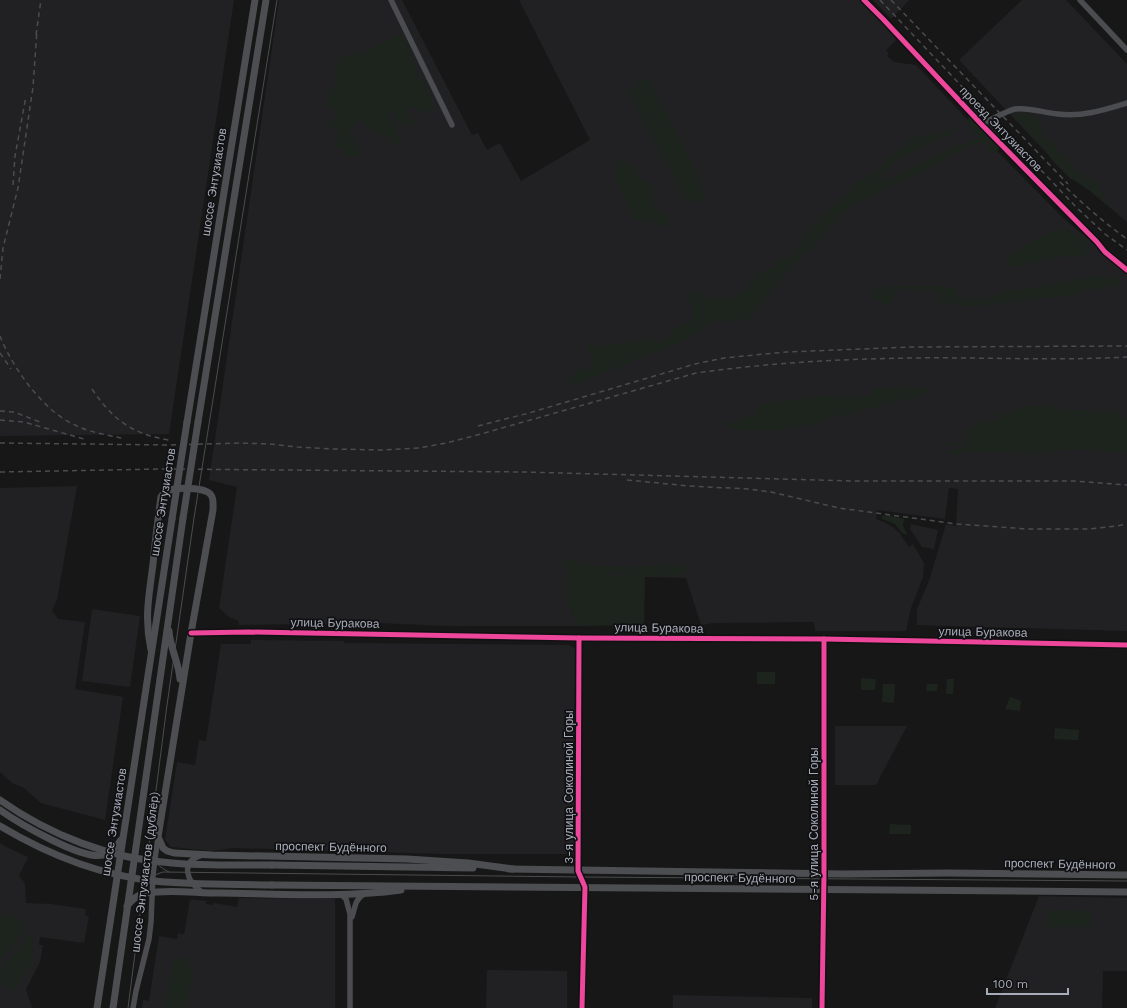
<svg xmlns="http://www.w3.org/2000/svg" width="1127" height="1008" viewBox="0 0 1127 1008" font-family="'Work Sans',sans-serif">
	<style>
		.built { fill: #212123 }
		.green { fill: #1d241e; fill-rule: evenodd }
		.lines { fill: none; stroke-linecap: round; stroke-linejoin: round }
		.minor { stroke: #4b4c50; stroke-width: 5.5 }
		.major { stroke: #4d4e52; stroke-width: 7 }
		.tram { stroke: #4b4c4f; stroke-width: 1 }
		.rail { stroke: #4b4c4f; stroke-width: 1.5; stroke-dasharray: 5 4; stroke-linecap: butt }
		.major-bridge { stroke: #4d4e52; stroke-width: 7 }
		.cycleway-casing { stroke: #111113; stroke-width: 8 }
		.cycleway { stroke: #ed469a; stroke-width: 5 }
		.labels { text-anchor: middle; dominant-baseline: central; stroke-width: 3.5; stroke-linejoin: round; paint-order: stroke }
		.street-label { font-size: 12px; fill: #a7acb9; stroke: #111113 }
	</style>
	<rect width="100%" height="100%" fill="#171717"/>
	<g class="built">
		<path d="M0,0h234l-65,434 -169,2z"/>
		<path d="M279,0h123l70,135 6,-2 9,17 13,-7 21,38 69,-41 -71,-140h340l23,22 14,18 -10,10 3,3 -2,3 7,6 22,3 83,88 64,65 64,53v360l-210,-6v-16l12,-28 17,-57 10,2 2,-37 -9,-1 -4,31 -68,-9 -1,9 10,4 8,5 6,6 9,13 4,-3 11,19 -1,14 -12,31 -5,23h-91l-1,-9 -101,1 -12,2 -15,-47 -119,-3v27l12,24h-135l-66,-3 -139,2 -1,-4 -9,-4 -10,-9 18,-121 -28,-7z"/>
		<path d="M873,0h36l-18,19z"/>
		<path d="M1022,0h44l61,64v158l-72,-60 -96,-102z"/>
		<path d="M77,486l-20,114 -5,10 6,9 27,3 -10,67 48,8 -18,123 -64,-17 -17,-15 -12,-5 -12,-11v-284z"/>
		<path d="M911,524l27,6 -4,19 -12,-2 -12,-18z"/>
		<path d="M92,609l48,7 -10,71 -48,-6z"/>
		<path d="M251,640l93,1 1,2 222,2 8,3 -1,206h-132l-209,-6 -21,3 -41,-4 -6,-7 12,-78 18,3 4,-25 7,1 15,-97h30z"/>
		<path d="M835,726h72l-31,59h-41z"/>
		<path d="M0,843l4,3 24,11 -9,19 6,7 1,20 25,1 35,5 -1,6 4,1 -5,27 -44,-6 -1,8h4l-3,17 -14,27 6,19h-32z"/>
		<path d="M1039,896l88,2v73h-24l-1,37h-107z"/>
		<path d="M239,898l96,1v109h-193l1,-8 6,1 10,-65 18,3 1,-6 6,1 6,-35 16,2v3l7,1 1,-2 23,4z"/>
		<path d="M487,970l80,1v37h-81z"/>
		<path d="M673,995l139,3v10h-139z"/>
	</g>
	<g class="green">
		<path d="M398,35l8,4 5,12 7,23 7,9 5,10 3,9v6l-5,6c-7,-3 -13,-7 -20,-7l-1,8 8,8 -1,2 -10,1 -13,-13 -6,2 9,8 7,21h-7l-5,-6 -14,-5 -12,-13 -6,2 -7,9 2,6 7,7 -1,12 -7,2 -4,-2 -3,-6 -8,-3 3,-14 -12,-10 1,-2 9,-2 -2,-9 -7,-6 -1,-11 7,-6 2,-17 3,-11 5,-4 18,-2z"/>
		<path d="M647,77l46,88 13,34 -17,4 -7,-9 -55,-105h8v-4z"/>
		<path d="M973,108l7,4 18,20c3,7 3,16 -3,21l-6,-1 -2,-8 -3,-2 -23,7 -37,23 -37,15 -11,8 -8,2 -18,9 -15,14 -19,24 -21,19 -36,42 -6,10 -7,5 -17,2 -5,-2 -13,1 -16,15 -37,16 -18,5 -50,23 -15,4 -6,-1 -1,-3c2,-2 5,-6 7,-8 8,-5 14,0 19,-13 -4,-4 -10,-10 -7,-16l3,-1 11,6 11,-5 9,1 27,-6 13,5 15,-16 17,-6 1,-14c-4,-5 -8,-8 -6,-14l5,-2 23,8 15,-2 13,-6 16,-18 16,-9 6,-6 11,-3 5,-9 7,-10 22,-24 20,-18 5,-8 23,-14 37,-34 17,-4h6l23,-7 -1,3 -5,3 -30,14 -27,15 -14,13v3l5,3 66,-34c10,-4 20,-3 27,-10 -10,-5 -15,-22 -6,-29z"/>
		<path d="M1015,114c5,0 14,-1 19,1 8,4 4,12 9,18 3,4 6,6 9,9 3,2 4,5 6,8 6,6 12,10 16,19 8,5 18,9 24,17 4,5 7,12 11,17l-1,3 -8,-9 -30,-19 -16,-16 -18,-23 -20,-20 -2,-3z"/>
		<path d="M623,159l8,6 11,15 10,5 2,3 -1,15 7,9 9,5 1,4 -4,6 -5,-1 -7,-5h-18l-21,-42 2,-17z"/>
		<path d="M1064,228l24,15 1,6 -4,5 -5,2 -21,1 -36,8 -18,2 -1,-3c7,-14 46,-33 60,-36z"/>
		<path d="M1100,276c9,1 17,0 23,7l-1,2h-9l-18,5h-6l-22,7h-16l-84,10 -24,-4 -4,-3 -1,-6 -3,-4 -11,1 -12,-3 -15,3 -3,4 -2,8c-8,2 -19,-2 -20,-11l1,-3c9,-2 18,-2 28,-3 18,-1 36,-1 54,2l2,2 -2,5 2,2 17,3 11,-1 24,-9 22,-2 58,-11z"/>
		<path d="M879,387c5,2 11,0 16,0 11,0 23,0 33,1l1,3 -13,6 -33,7 -7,4 -17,3 -59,16h-7l-17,4 -13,-1 -9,1 -26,-3 -2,-1 -1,-3 29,-9 2,-2 2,-7 3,-2 19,-3 17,-1 12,-3 18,-1 24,2 20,-4 3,-1 1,-5z"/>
		<path d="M1043,405c9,1 17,5 25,6 6,0 11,-2 16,0l32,1 11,7v34l-56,-4 -28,4 -75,-1 -20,3 2,-2 -7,-4 6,1 20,-3 -4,-3 -8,1 -13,-2h21l3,-2 -1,-5 -2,-2v-3l11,-3 -2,-3 11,-4 15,-1 2,-1 -10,-4 19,-3 14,-5z"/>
		<path d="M886,515l18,4 -1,6 4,9v1l-5,-2 -7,-9 -13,-5v-3z"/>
		<path d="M562,560l13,1 16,4 34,2 53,-3 7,2 2,2 -3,7c-10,-2 -21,2 -32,1 -4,0 -6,-2 -9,0l2,1 -1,48 -65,1 -12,-24 -1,-27 2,-1 -2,-6 -5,-5zM610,572l13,1 9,3 -27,-1z"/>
		<rect x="757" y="672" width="18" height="12"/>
		<path d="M861,678l15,1 -1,11h-14z"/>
		<path d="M947,679h7l-1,15h-7z"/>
		<path d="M883,684h12l-1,19 -12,-1z"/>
		<path d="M927,684h11l-1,7h-11z"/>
		<path d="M1010,697l11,4 -1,10 -15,-2z"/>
		<path d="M1055,728l24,2 -1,10 -24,-1z"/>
		<path d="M890,824l21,1v9h-22z"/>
		<path d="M1048,910l43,1v16h-44z"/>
		<path d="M8,914l15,9 2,6 -25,33v-45l3,-2z"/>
		<path d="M32,932l1,29 -21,31 -12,-11v-9z"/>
		<path d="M178,957c26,3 9,36 7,51h-20l2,-15 3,-9v-9l4,-15z"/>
	</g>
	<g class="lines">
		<g class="minor">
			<path d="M391,0l61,125"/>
			<path d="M864,0l19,19 100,107 114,116 8,10 22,18"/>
			<path d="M1080,0l47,50"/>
			<path d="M981,124c10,-4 25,-13 34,-15 14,-2 29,4 43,5 24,3 46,-4 69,-11"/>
			<path d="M191,633l58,-1 330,6 245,1 303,6"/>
			<path d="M579,638l-1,233 7,16 -3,121"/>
			<path d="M202,892c-15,-10 -23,-30 0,-37"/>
			<path d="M340,894l6,5 4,15v94"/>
			<path d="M352,917c3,-9 3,-18 12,-23"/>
			<path d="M133,1008l3,-17 13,-52 2,-17 2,-47 5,-38"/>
			<path d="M822,1008l2,-134v-235"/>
		</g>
		<g class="major">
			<path d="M187,422l68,-422"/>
			<path d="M198,422l68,-422"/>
			<path d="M169,631c1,17 10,32 11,48"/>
			<path d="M151,650c-7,-32 -2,-54 2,-86 2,-22 5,-45 8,-67 2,-3 4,-5 7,-6 8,-4 38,-4 43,4 3,4 2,10 2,15l-22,123 -33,204 5,11 4,3 7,2 38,2 195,4 61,4 45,6"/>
			<path d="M0,810c17,12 83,51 103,45 8,-2 14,-9 18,-15"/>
			<path d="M272,865l201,3"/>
			<path d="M509,869l335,5 104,-1 179,2"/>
			<path d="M272,885l855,7"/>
			<path d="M127,906c5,-7 11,-11 19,-13 23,-4 50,0 73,0 60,1 124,5 182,-3"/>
			<path d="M97,1008l75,-489"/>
			<path d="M113,1008l70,-490"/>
		</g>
		<g class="tram">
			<path d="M150,850c2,11 9,17 19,22"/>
			<path d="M145,883l4,-6 14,-5 418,5 546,4"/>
			<path d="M128,1008l39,-303 27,-187 83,-518"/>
		</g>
		<g class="rail">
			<path d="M880,0l196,207 29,27 22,16"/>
			<path d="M891,0l177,184"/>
			<path d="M36,35l5,-35"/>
			<path d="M1060,182c21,20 43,40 67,57"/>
			<path d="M13,185l2,-29 11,-60"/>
			<path d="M0,279l3,-31 15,-60 15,-101 4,-57"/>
			<path d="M0,336c12,31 43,75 75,89 16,8 34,10 50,14"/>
			<path d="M0,353l11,16"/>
			<path d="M92,389c21,31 40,45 77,51"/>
			<path d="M0,411l14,1 26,10"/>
			<path d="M0,420l24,2 60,17"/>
			<path d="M478,426l51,-13 166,-49 29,-6 62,-6 126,-5 215,-1"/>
			<path d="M0,443l170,2 69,-2 31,1 27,3 36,2 48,1 38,-2 27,-5 35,-9 215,-61c71,-10 144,-14 215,-15 72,-1 144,3 216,-1"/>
			<path d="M0,472l162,-3 363,3 330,9h219l53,4"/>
			<path d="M627,480l62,6 60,3 22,3 68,16 118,16 71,5h60l29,-3 10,-2"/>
		</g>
		<g class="major-bridge">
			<path d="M183,518l15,-96"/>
			<path d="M172,519l15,-97"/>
			<path d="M0,800c50,35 110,59 172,63 33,3 67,2 100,2"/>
			<path d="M0,826c47,28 99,49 154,55 39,4 79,3 118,4"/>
		</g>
		<defs>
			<g id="cycleway">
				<path d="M864,0l19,19 100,107 114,116 8,10 22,18"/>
				<path d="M191,633l58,-1 330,6 245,1 303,6"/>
				<path d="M579,638l-1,233 7,16 -3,121"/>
				<path d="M822,1008l2,-134v-235"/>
			</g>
		</defs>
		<use href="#cycleway" class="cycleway-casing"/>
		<use href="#cycleway" class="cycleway"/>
	</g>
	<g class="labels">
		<g class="street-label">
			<text transform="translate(1001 129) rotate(46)">проезд Энтузиастов</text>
			<text transform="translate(214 182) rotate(-81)">шоссе Энтузиастов</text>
			<text transform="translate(163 502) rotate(-81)">шоссе Энтузиастов</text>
			<text transform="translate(335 623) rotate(1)">улица Буракова</text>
			<text transform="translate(659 628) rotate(1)">улица Буракова</text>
			<text transform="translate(983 632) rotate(1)">улица Буракова</text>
			<text transform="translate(569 787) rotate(-90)">3-я улица Соколиной Горы</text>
			<text transform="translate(114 822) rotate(-81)">шоссе Энтузиастов</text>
			<text transform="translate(814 824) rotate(-90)">5-я улица Соколиной Горы</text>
			<text transform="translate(331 847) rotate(1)">проспект Будённого</text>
			<text transform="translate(1060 864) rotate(1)">проспект Будённого</text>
			<text transform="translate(145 872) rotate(-83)">шоссе Энтузиастов (дублёр)</text>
			<text transform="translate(740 878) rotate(1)">проспект Будённого</text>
		</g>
	</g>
	<path d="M987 988v6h81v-6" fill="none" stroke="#a7acb9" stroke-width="2"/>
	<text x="993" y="988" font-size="12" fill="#a7acb9" stroke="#111113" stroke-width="3" paint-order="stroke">100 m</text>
</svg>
